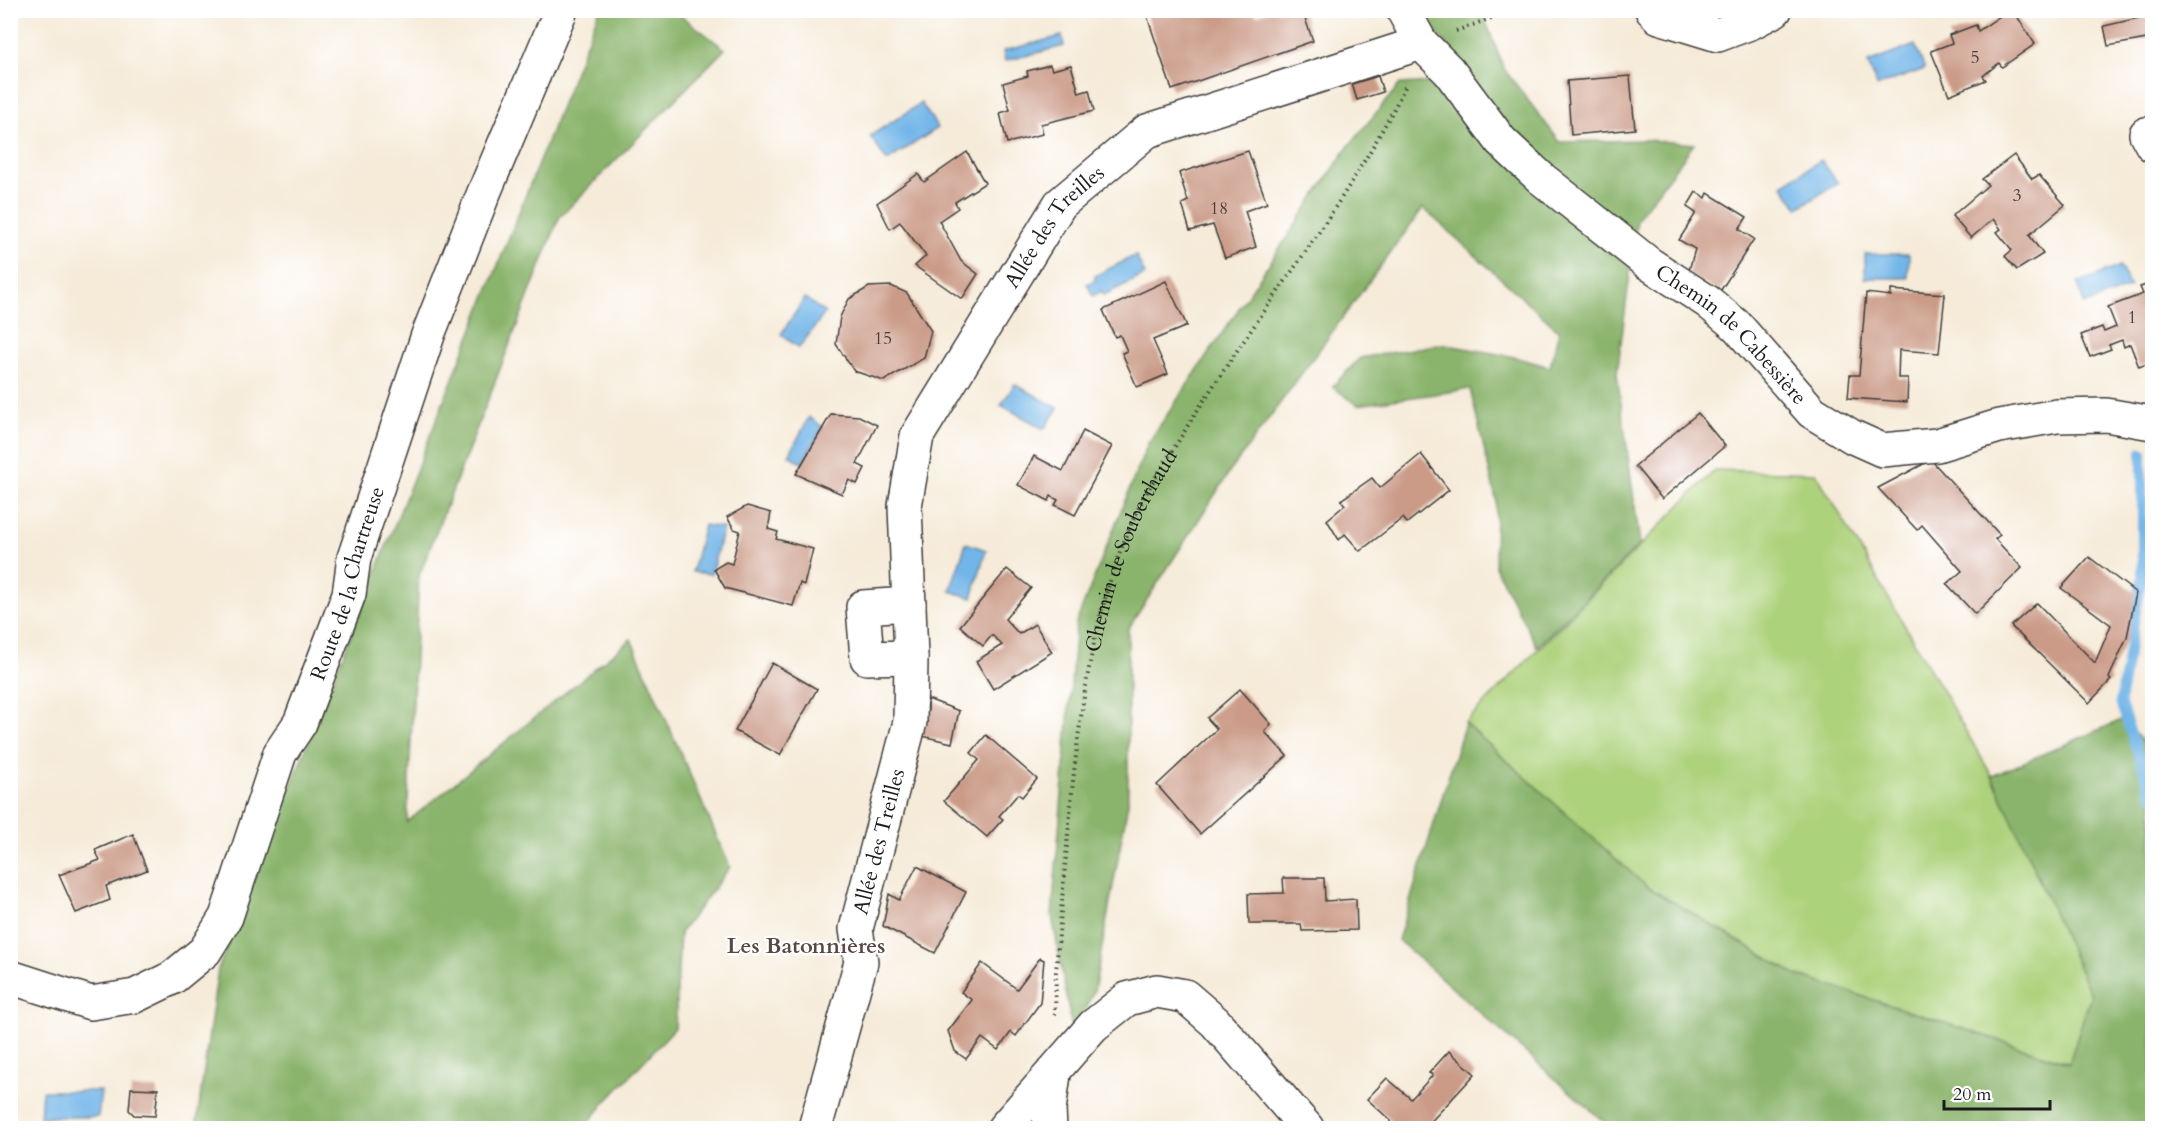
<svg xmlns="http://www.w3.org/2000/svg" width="2163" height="1139" viewBox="0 0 2163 1139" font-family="Cardo,serif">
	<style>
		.green { fill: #add27c; stroke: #64774c; stroke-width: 1.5 }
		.forest { fill: #8ab46c; stroke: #536844; stroke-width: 1.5 }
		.water { fill: #72b5e8; stroke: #476882; stroke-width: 1.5 }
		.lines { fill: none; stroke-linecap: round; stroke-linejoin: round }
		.stream { stroke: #72b5e8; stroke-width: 10 }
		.building { fill: #cb9b88 }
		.minor-casing { stroke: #3d3b38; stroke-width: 36 }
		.major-casing { stroke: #3d3b38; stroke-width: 36 }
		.path { stroke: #3d3b38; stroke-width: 4; stroke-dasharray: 1.5 4.5; stroke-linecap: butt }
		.minor { stroke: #fff; stroke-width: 33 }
		.major { stroke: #fff; stroke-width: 33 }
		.labels { text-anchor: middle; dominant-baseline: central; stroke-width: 4.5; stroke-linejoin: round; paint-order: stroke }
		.number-label { font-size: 18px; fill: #483c37 }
		.street-label { font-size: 21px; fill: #1c1c1c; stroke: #fff }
		.neighbourhood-label { font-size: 22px; font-weight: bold; fill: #594842; stroke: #fff }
	</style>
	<rect width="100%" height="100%" fill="#fff"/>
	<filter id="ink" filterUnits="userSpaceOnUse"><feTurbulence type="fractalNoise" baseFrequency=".0167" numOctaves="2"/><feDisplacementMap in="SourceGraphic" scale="12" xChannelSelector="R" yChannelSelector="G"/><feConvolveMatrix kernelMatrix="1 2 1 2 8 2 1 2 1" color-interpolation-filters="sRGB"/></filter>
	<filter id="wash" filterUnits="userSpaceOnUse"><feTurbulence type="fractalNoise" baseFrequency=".008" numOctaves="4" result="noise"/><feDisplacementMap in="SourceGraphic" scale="24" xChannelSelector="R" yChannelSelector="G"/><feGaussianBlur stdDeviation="1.35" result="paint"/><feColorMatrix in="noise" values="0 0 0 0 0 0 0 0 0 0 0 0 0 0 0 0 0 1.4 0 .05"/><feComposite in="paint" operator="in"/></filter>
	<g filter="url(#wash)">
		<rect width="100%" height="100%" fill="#f6ebd9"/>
		<path class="green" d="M1715,470l101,3 176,303 99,219 -21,68 -274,-88 -150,-89 -181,-163z"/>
		<g class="forest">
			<path d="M599,11h76l50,38 -166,169 -140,358 -12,246 224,-183 99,228 -50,66 -5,95 -72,77 -19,23h-388l22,-159z"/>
			<path d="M1418,11h64l22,58 56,73 87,-2 47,4 -57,75 -20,155 23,170 -103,103 -42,-80 1,-68 -26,-110 -112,16 -26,-18 28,-29 81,-14 69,12 40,11 9,-36 -136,-123 -192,262 -103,159v174l-34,188 -21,43 -21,-118 24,-293 72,-180 200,-296 52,-63 37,-2 11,-36z"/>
			<path d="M2124,719l28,34v375h-541l-213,-188 67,-217 181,163 150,89 273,88 22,-68 -99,-219z"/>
		</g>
		<g class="water">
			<path d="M1062,36l2,10 -59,15 -2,-10z"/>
			<path d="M1915,45l10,24 -48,17 -9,-23z"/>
			<path d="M921,103l17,25 -51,33 -17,-25z"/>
			<path d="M1821,160l17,23 -40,25 -16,-23z"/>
			<path d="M1865,254h44l-1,24h-43z"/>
			<path d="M1136,255l9,20 -41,20 -3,-4 -8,5 -6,-12 8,-4v-4z"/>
			<path d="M2120,266l10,21 -46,18 -6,-22z"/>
			<path d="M805,298l20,15 -26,35 -18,-14z"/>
			<path d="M1015,384l43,24 -14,21 -43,-24z"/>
			<path d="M809,417l14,10 -21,36 -13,-8z"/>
			<path d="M704,525l19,3 -12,46 -19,-2z"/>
			<path d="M966,543l20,7 -14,48 -22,-7z"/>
			<path d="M42,1091h59l-3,26h-58z"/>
		</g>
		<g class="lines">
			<path class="stream" d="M2142,452v125l-22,125 32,93"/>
		</g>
		<g id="blocks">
			<g class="building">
				<path d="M1145,10h109l2,6 15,-6h31l11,31 -141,49z"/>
				<path d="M2009,10h4l22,34 -33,23 -3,-4 -16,13 3,4 -37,15 -18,-44 21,-8 -3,-8 27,-10 2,6z"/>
				<path d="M2138,10h14v28l-44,8 -4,-20 35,-8z"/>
				<path d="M1050,65l2,5 19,-5 8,28 10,-3 5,21 -53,13 2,10 -36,9 -7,-30 10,-3 -7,-27 25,-7 -1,-5z"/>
				<path d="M1378,76l5,16 -26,8 -5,-16z"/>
				<path d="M1630,76l5,53 -64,6 -4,-54z"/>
				<path d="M1248,151l19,52 -22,8 11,36 -31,11 -12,-33 -23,6 -8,-27 6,-3 -9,-28z"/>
				<path d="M967,152l18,31 -30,19 3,6 -19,13 22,40 17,13 -16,25 -47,-33 11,-10 -26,-34 -10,7 -13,-26 41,-29 6,8z"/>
				<path d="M2014,155l18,24 7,-4 26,30 -36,30 14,19 -26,16 -12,-14 7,-6 -15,-18 4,-3 -8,-10 -22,19 -19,-22 36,-31 -6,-6z"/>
				<path d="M1696,192l10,6 2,-5 39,24 -8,12 15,10 -35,54 -31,-19 7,-25 -16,-9 17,-27 -9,-6z"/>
				<path d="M1166,281l21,45 -34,14 15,34 -31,13 -15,-34 5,-2 -7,-16 -5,2 -12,-27z"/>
				<path d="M2152,283v79l-13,5 -9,-23 -6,3 -2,-7 -13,5 2,4 -21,8 -9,-22 21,-8 2,5 12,-5 -8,-20 35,-13 -3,-7z"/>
				<path d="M891,286l16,7 24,38 -7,27 -40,23 -30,-10 -18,-27 4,-27 9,-18 20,-12z"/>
				<path d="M1891,290l54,4 -6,59 -40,-3 -1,28h10l-1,24 -59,-4 2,-23h9l7,-82 25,3z"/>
				<path d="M1698,413l27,33 -63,53 -27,-33z"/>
				<path d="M831,414l28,2 18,9 -20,39 8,4 -8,16 -8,-4 -7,14 -46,-20z"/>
				<path d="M1083,431l29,15 -37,69 -20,-10 3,-5 -7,-4 -2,5 -31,-16 16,-29 29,15z"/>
				<path d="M1421,454l28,36 -42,33 -4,-5 -43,33 -15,-17 -6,6 -12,-20 18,-15 -4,-5 31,-22 8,10z"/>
				<path d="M1931,460l69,75 -5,4 27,29 -47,46 -28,-30 15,-13 -40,-46 -5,5 -39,-42z"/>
				<path d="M747,506l24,7 -3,16 10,3 -2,7 37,10 -9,36 -4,-2 -7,23 -68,-18 -11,-19 12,-7 6,2 8,-33 -6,-2 -7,-12z"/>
				<path d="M2089,557l47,36 -9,44 -18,41 2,2 -22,23 -78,-77 26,-23 58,60 16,-38 -50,-37z"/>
				<path d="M1007,569l24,19 -26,31 14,15 16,-10 17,28 -59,37 -17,-28 26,-16 -10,-10 -9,11 -23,-20z"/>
				<path d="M772,663l45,26 -37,66 -45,-24z"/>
				<path d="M1240,689l31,35 -6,8 22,24 -87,78 -43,-49 60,-56 -10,-11z"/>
				<path d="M928,699l31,12 -7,32 -30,-7 6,-26z"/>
				<path d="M986,735l51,44 -15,18 -4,-3 -19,22 4,3 -16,18 -43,-36 35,-41 -8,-7z"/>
				<path d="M133,834l14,36 -41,16 4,14 -34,13 -17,-38 41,-15 -5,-10z"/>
				<path d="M917,866l49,26 -31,61 -52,-27 6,-32 10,6z"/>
				<path d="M1283,878h41l1,23 31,-2 1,31 -55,1 -1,-7h-52l-1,-30 36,-1z"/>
				<path d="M1040,958l4,2 -4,43 -24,33 -5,-4 -13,18 -16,-12 -16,21 -11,-8 -7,-20 24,-31 -11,-8 21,-29 35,26z"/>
				<path d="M1449,1051l26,23 -50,54h-38l-1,-1 5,-6 -24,-22 20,-21 24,21 22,-24 -4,-2z"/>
				<path d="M131,1088l27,1 -3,27 -21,-1 -5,-5z"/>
			</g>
		</g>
	</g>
	<g filter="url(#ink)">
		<use href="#blocks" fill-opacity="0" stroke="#3d3b38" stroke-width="1.5"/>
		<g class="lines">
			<defs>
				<g id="minor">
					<path id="s2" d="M1403,10l18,33 28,28 52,70 16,15 25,23 106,84 60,39 29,24 75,86 41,25 29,13 55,-5 62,-19 58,-10 49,-1 46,8"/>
					<path d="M1652,10l7,7 59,18 32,-12 25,-13"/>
					<path d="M2146,134l6,11"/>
					<path d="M909,604l-46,3 4,51 44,-1"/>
					<path id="s3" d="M815,1128l46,-166 -5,-33 54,-207 1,-65 -6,-151 12,-70 143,-232 87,-73 274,-88"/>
					<path d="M1004,1128l89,-102 34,-27 30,-8 28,5 30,26 92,106"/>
					<path d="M1050,1128l-1,-18 5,-36"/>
				</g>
				<g id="major">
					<path id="s4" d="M10,977l81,26 44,-7 37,-18 33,-27 21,-34 54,-164 20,-30 49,-129 5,-36 74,-223 55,-140 78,-185"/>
				</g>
			</defs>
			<use href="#minor" class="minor-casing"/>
			<use href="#major" class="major-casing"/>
			<g class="path">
				<path d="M1456,31l57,-21"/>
				<path id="s1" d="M1055,1015l1,-43c5,-64 11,-127 17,-191 10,-89 23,-178 60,-261 14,-32 36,-63 54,-93 72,-116 159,-220 219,-342"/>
			</g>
			<use href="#minor" class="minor"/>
			<use href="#major" class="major"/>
		</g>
	</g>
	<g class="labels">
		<g class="number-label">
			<text x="1975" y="57">5</text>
			<text x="2017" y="195">3</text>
			<text x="1219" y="208">18</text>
			<text x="2132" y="317">1</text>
			<text x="883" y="338">15</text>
		</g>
		<g class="street-label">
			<text stroke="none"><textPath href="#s3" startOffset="958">Allée des Treilles</textPath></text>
			<text stroke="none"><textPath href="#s2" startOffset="466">Chemin de Cabessière</textPath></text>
			<text stroke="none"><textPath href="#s1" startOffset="474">Chemin de Souberthaud</textPath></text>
			<text stroke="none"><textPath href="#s4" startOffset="610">Route de la Chartreuse</textPath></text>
			<text stroke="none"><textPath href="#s3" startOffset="296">Allée des Treilles</textPath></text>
		</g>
		<g class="neighbourhood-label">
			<text x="806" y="946">Les Batonnières</text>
		</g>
	</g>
	<rect width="2163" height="1139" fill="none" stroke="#fff" stroke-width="36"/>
	<path d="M1944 1100v9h106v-9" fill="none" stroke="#1c1c1c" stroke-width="3"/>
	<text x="1953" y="1100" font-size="18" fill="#1c1c1c" stroke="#ffffff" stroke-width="4.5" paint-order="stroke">20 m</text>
</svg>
